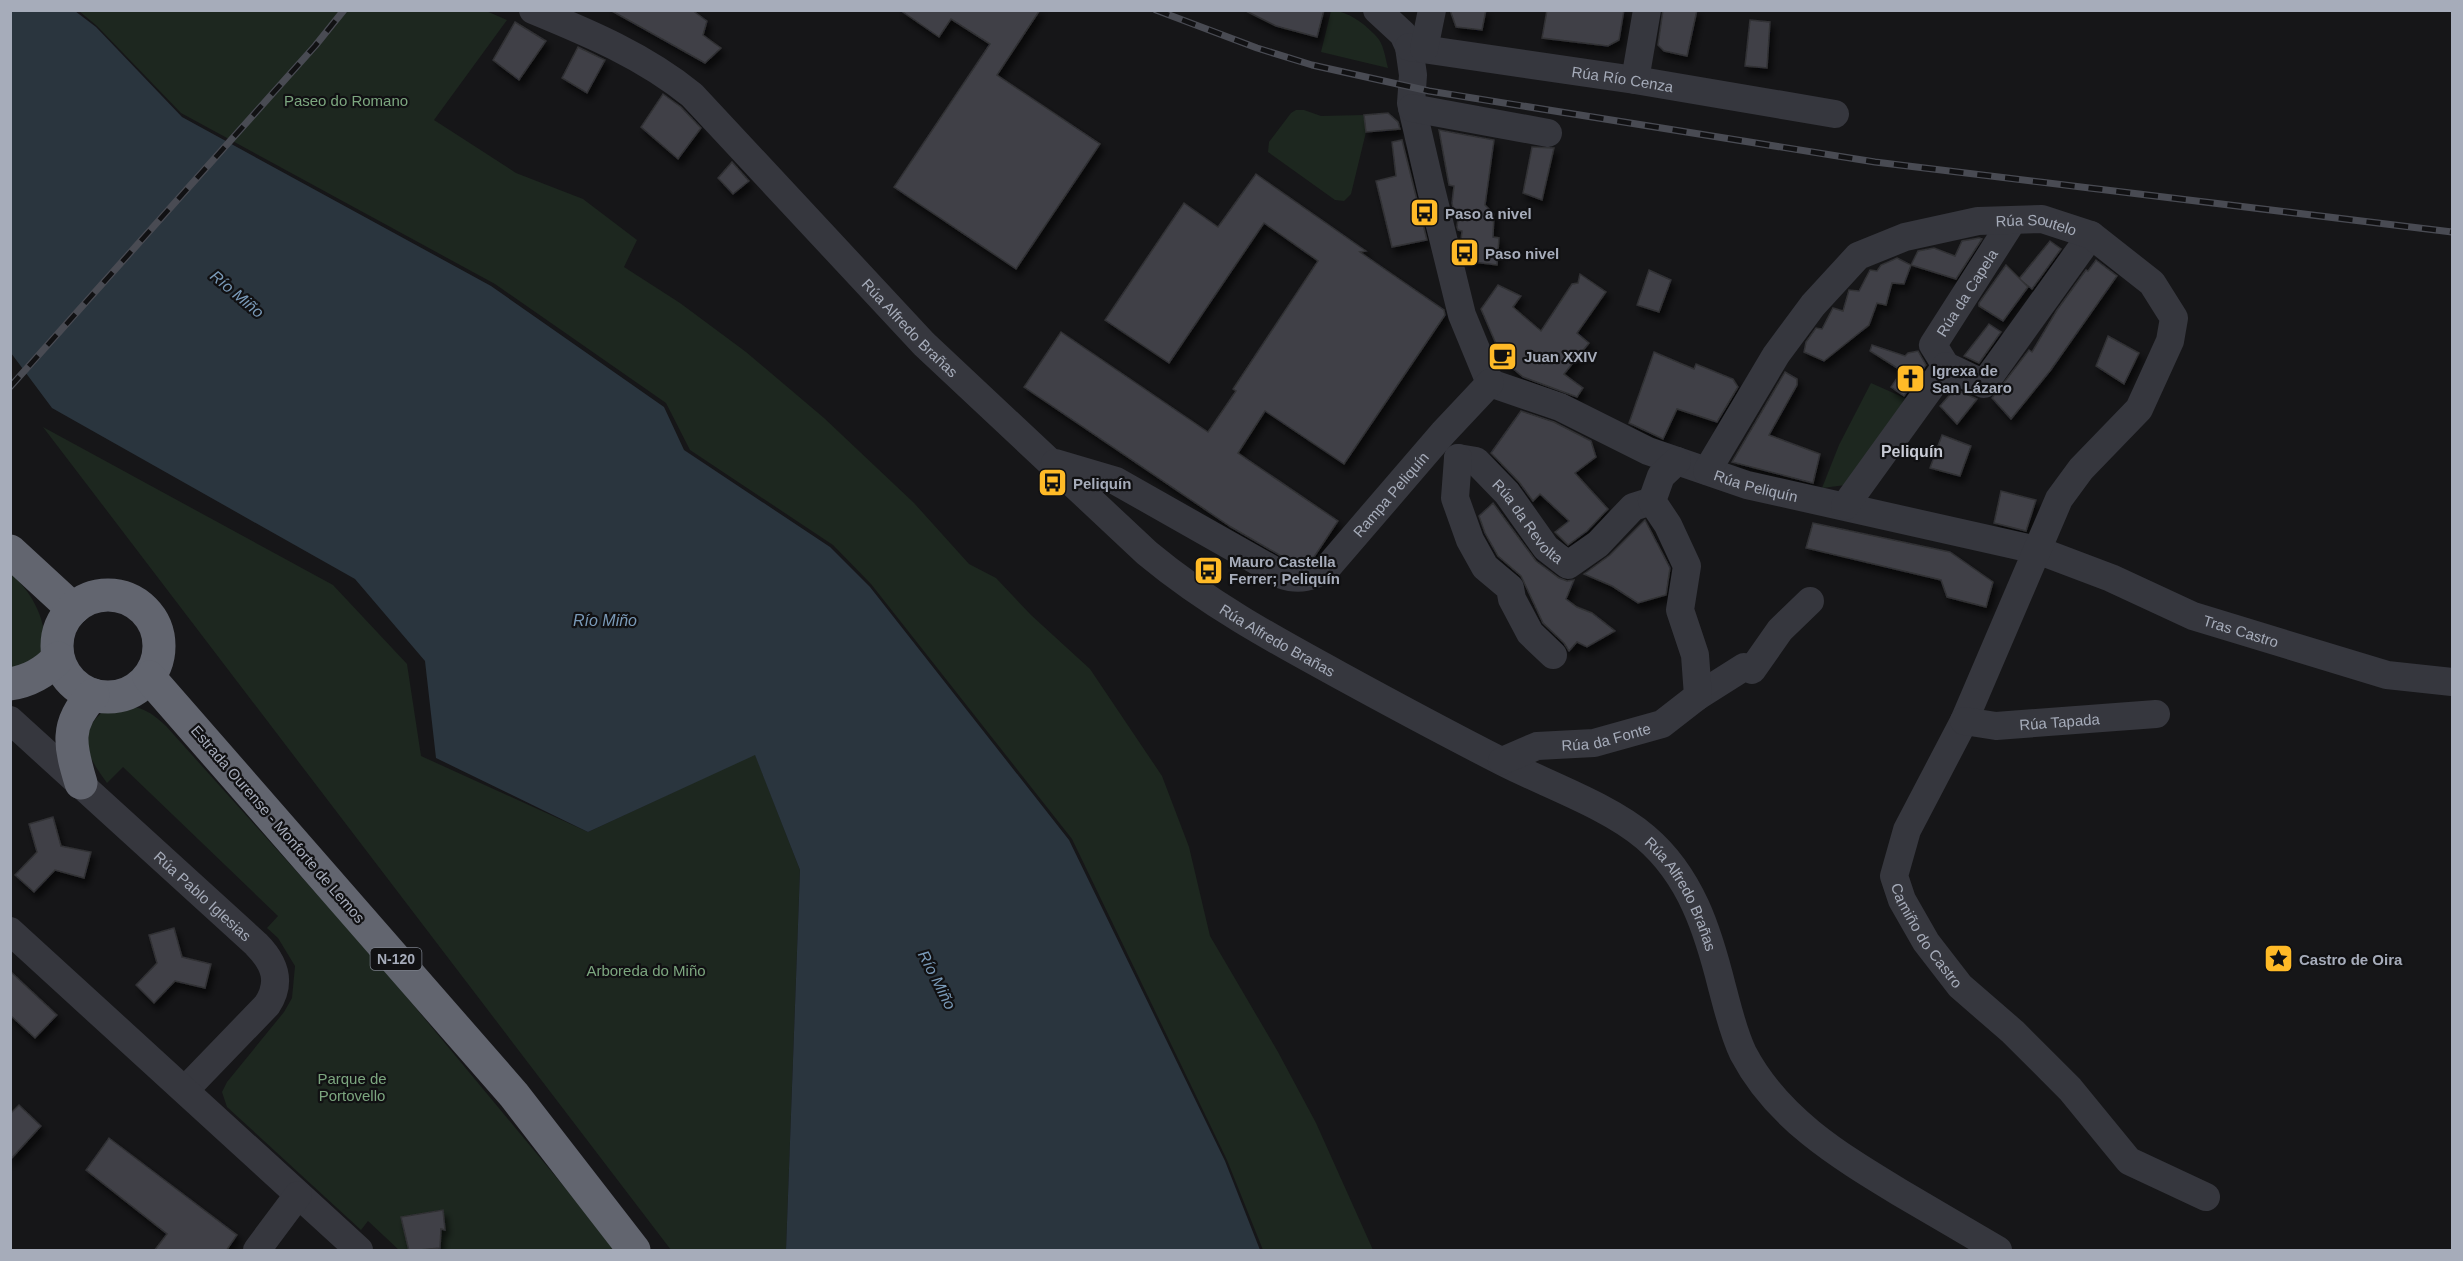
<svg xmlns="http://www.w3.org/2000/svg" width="2463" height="1261" viewBox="0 0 2463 1261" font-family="Arial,sans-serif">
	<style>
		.green { fill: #1d271f }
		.water { fill: #2a353e }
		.building { fill: #404146; stroke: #303034; stroke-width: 1.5; filter: url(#shadow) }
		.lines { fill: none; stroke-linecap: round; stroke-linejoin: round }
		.minor { stroke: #36373e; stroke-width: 28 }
		.highway { stroke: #62656f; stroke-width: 33 }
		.rail-casing { stroke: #494b53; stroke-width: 7 }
		.rail { stroke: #111113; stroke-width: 4.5; stroke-dasharray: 14; stroke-linecap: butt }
		.labels { text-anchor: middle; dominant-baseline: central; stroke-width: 4.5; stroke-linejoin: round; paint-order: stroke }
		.shield { fill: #111113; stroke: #797e88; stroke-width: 1.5 }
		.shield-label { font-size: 14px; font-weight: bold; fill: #a6acba }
		.street-label { font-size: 15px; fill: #a6acba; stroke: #111113 }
		.park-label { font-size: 15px; fill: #7ca67f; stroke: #111113 }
		.poi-label { font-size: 15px; font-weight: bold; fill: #a6acba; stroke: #111113; text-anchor: start }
		.water-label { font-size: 16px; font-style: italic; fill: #7a9ab8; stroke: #111113 }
		.neighbourhood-label { font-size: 16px; font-weight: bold; fill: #c8cbd5; stroke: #111113 }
	</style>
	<defs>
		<filter id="shadow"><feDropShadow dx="3.5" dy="6" stdDeviation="3" flood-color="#0009"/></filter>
	</defs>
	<rect width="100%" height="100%" fill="#161618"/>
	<g class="green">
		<path d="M484,10l23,10 -73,100 82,53 67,26 54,41 -13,27 56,36 66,49 78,66 90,85 55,61 27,14 35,37 59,54 72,107 27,71 21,89 68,116 38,71 57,127h-110l-36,-90 -155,-321 -201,-255 -38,-39 -143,-95 -24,-47 -171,-119 -314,-171 -84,-87 -18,-15z"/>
		<path d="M1331,11c16,-1 34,13 45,25 8,8 9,21 12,32l-67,-16z"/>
		<path d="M1296,110h8l17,6 43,-1 2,17 -15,62 -7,7 -9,-1 -67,-48 1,-10 22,-29z"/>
		<path d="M1871,383l36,16 -61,86 -24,3 17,-43z"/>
		<path d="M43,427l290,158 74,79 14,92 167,76 167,-78 45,116 -14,380h-115z"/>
		<path d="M10,572c23,22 38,49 34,81l-34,18z"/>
		<path d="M112,704c26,2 35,4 54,22l210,234 219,264 19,26h-215l-31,-29 -7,9 -134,-123 -5,-15 5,-10 57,-70 8,-14 3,-32 -17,-28 -11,-10 11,-12 -155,-149 -16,16c-25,-34 -31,-52 5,-79z"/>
	</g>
	<path class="water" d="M11,10l64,1 21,16 86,90 309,169 173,121 20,43 146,97 40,40 199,253 156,321 35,89h-474l14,-380 -45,-115 -167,77 -152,-74 -11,-97 -70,-82 -303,-171 -41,-55z"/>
	<g class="building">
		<path d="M610,10h82l15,11 -4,14 18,13 -16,15z"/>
		<path d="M900,10h140l-43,65 103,69 -84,125 -122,-82 96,-143 -39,-25 -12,18z"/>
		<path d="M1244,10h80l-7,27 -41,-11z"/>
		<path d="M1450,10h36l-4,20 -26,-3z"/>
		<path d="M1547,10h77l-5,30 -11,6 -66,-8z"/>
		<path d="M1663,10h34l-10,46 -23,-5 -6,-6z"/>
		<path d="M1750,20l20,2 -3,46 -22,-2z"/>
		<path d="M515,22l31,19 -27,39 -26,-20z"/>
		<path d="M578,47l27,13 -18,33 -25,-15z"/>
		<path d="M663,94l18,13 20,21 -23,31 -37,-32z"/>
		<path d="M1388,113l10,9 2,7 -34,3 -2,-17z"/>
		<path d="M1439,130l55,10 -9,65 9,9 -1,23 6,1 -2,27 -31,-4 -1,-15 -3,-1 -1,-5 1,-9 -4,-1 -1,-3 2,-17 -6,-2 -1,-5 2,-17 -5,-1z"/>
		<path d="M1402,140l25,100 -35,7 -16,-66 20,-5 -4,-34z"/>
		<path d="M1532,147l22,1 -12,52 -19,-7z"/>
		<path d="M732,162l17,19 -16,13 -15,-16z"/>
		<path d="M1256,174l110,77 -6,1 84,58 1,5 -101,149 -79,-53 -27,42 100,68 -24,36 -15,4 -11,-1 -57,-33 -207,-140 37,-55 147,100 28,-41 -3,-2 85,-128 -54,-38 -95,140 -64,-43 79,-117 34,24z"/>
		<path d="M1979,238l3,1 -26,40 -45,-14 7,-14 16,-3 21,8 7,-15z"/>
		<path d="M2050,241l11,8 -29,40 -13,-10z"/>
		<path d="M1897,258l14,7 -7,19 -12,-1 -6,22 -9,-2 -8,22 -45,36 -20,-9 2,-10 10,-14 6,1 11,-21 10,3 6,-21 10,1 11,-21 7,1 4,-6z"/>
		<path d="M2096,260l21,16 -67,95 -39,48 -19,-21 37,-48 3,2 25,-42 29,-40 2,1z"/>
		<path d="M2006,265l22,22 -25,34 -24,-15v-3z"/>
		<path d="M1649,270l22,10 -12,32 -22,-7z"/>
		<path d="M1580,274l26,18 -29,41 12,10 -25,31 19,14 -6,9 -54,-20 -20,-17 -22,-51 17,-24 23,11 -8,11 28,24 31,-47 6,-1z"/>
		<path d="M1989,324l12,8 -22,31 -15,-7z"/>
		<path d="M2108,336l31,17 -15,31 -28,-18z"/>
		<path d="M1872,345l33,11 3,-3 10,-2 8,14 -22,31 -13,-9 11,-16 -32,-20z"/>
		<path d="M1654,352l40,17 2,-5 37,15 5,8 -21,35 -40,-13 -14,30 -34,-16z"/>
		<path d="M1785,372l12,7v6l-28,50 51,19 -7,29 -81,-21z"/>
		<path d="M1955,389l22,10 -20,25 -17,-18z"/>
		<path d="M1521,411l33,11 37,19 5,16 -21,16 33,36 -21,22 -19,14 -13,-13 14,-11 -29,-27 -7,7 -14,-19 -28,-29z"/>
		<path d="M1942,435l29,11 -11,30 -30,-8z"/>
		<path d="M2001,491l35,9 -10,31 -32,-8z"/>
		<path d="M1493,503l43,58 23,17 8,3 7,-1 -8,19 11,8 15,6 23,18 -28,16 -10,-5 -8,9 -5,-8 -21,-20 -22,-47 -23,-20 -13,-23 -6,-17z"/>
		<path d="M1645,520l25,48 -4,27 -28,8 -26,-17 -28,-12 26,-19z"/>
		<path d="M1813,523l137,29 43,30 -7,25 -39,-10 -6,-17 -135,-32z"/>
		<path d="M53,817l8,29 30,6 -7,26 -29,-8 -21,22 -19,-17 22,-23 -8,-28z"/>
		<path d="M174,928l8,29 29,7 -6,24 -30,-7 -21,22 -18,-18 21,-22 -8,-28z"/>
		<path d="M10,971l47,44 -22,23 -25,-23z"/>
		<path d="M19,1105l22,21 -31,34v-46z"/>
		<path d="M109,1138l128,97 -11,16h-72l13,-17 -81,-64z"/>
		<path d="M443,1210l2,20 -4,-1 -1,19 -31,3 -8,-34z"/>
	</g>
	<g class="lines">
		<g class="minor">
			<path id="s1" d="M533,10c56,23 111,46 159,85l232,249 223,209c60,50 126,86 194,123 53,29 107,58 162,86 43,22 106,44 142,75 46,39 63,94 77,150 6,22 11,45 21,66 34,65 95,102 156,139 33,19 66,39 99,58"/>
			<path d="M1377,10l26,24 6,13 4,28 -2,28 19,82 32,130 28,68"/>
			<path id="s2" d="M1409,47l226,33 200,34"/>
			<path d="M1424,49l8,-39"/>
			<path d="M1635,80l12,-70"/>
			<path d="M1412,108l136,25"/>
			<path d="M1946,366l38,18 107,-149"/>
			<path id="s3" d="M1946,366l-13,-21 80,-125"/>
			<path id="s4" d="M1490,383l70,24 88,44 99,34 290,65 74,28 82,38 194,59 65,7"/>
			<path id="s5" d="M1458,458l18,3 31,32 39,55 22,17 30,-21 35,-37 19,-6"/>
			<path d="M1458,458l-3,40 15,42 15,27 25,21 2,11 18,34 23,22"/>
			<path id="s6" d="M1055,463l61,18 166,94c18,6 30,2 45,-7l116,-135 47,-50"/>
			<path id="s7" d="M1707,471l69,-116 37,-50 45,-49 47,-19 73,-16 64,-2 49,16 61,48 22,35 -4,23 -31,68 -58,60 -22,30 -95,222 -57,109 -13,46 8,24 24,42 34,44 53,46 57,57 59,72 77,36"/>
			<path d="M1845,506l101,-140"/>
			<path d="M1695,698l49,-31 8,3 28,-40 30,-29"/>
			<path id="s8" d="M10,720l246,224c19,19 26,38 11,61l-82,85"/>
			<path id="s9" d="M1964,721l32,5 160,-12"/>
			<path id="s10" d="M1502,761l35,-15 57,-3 68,-19 36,-28 -3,-41 -15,-45 7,-44 -19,-41 -16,-24 9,-25 16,-15"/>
			<path d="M10,931l349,319"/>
			<path d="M257,1250l41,-55"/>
		</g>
		<g class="highway">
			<path d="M10,551l63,58"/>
			<circle cx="108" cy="646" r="51"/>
			<path d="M149,677l365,418 120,155"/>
			<path d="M10,684c20,-3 35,-12 48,-26"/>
			<path d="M81,783c-11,-36 -17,-59 12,-88"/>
		</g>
		<defs>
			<g id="rail">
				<path d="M1156,10l101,38 55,17 117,26 446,71 577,70"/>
				<path d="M10,387l305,-341 29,-36"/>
			</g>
		</defs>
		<use href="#rail" class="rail-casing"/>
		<use href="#rail" class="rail"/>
	</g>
	<defs>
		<symbol id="bus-square" viewBox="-11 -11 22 22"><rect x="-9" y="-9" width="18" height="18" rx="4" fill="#ffba27" stroke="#111113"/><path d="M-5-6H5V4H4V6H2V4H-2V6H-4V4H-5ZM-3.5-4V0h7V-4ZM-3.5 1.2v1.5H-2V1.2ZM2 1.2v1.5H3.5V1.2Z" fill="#111"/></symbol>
		<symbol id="cafe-square" viewBox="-11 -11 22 22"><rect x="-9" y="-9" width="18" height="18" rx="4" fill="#ffba27" stroke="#111113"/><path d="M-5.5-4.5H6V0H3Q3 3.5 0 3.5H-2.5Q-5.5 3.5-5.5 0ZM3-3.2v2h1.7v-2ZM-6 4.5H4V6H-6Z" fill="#111"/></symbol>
		<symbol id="church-square" viewBox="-11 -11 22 22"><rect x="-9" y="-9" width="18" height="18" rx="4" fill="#ffba27" stroke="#111113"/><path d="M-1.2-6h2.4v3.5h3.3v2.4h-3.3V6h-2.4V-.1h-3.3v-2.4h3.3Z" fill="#111"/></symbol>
		<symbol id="sight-square" viewBox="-11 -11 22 22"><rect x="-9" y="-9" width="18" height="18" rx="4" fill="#ffba27" stroke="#111113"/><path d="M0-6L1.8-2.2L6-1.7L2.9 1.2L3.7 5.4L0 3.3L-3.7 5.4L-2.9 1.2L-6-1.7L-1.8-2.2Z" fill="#111"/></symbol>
	</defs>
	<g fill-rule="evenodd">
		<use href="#bus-square" x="1408" y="196" width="33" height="33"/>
		<use href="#bus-square" x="1448" y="236" width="33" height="33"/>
		<use href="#cafe-square" x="1486" y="340" width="33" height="33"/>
		<use href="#church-square" x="1894" y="362" width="33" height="33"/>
		<use href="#bus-square" x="1036" y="466" width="33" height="33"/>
		<use href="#bus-square" x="1192" y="554" width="33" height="33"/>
		<use href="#sight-square" x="2262" y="942" width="33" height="33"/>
	</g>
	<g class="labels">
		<rect class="shield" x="370.5" y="948" width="51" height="22" rx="4.5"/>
		<g class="shield-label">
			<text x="396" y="959">N-120</text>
		</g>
		<g class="street-label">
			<text stroke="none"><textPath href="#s2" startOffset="216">Rúa Río Cenza</textPath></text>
			<text stroke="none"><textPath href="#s7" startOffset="448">Rúa Soutelo</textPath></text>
			<text stroke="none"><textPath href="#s3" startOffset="87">Rúa da Capela</textPath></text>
			<text stroke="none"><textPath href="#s1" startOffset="500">Rúa Alfredo Brañas</textPath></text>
			<text stroke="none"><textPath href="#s4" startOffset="286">Rúa Peliquín</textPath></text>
			<text stroke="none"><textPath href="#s6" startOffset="399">Rampa Peliquín</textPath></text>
			<text stroke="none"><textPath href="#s5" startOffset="98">Rúa da Revolta</textPath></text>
			<text stroke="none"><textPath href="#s4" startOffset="794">Tras Castro</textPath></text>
			<text stroke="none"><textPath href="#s1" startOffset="984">Rúa Alfredo Brañas</textPath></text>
			<text stroke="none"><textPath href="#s9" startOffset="96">Rúa Tapada</textPath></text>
			<text stroke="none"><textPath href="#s10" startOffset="108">Rúa da Fonte</textPath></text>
			<text transform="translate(278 824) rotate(49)">Estrada Ourense - Monforte de Lemos</text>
			<text stroke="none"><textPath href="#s8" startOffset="261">Rúa Pablo Iglesias</textPath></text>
			<text stroke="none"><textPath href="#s1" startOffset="1470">Rúa Alfredo Brañas</textPath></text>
			<text stroke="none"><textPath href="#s7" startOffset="1323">Camiño do Castro</textPath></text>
		</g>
		<g class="park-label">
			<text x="346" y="100">Paseo do Romano</text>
			<text x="646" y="970">Arboreda do Miño</text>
			<text x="352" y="1078">Parque de<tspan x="352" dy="17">Portovello</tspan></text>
		</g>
		<g class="poi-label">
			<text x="1445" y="213">Paso a nivel</text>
			<text x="1485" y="253">Paso nivel</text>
			<text x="1524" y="356">Juan XXIV</text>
			<text x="1932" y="370">Igrexa de<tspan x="1932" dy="17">San Lázaro</tspan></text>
			<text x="1073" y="483">Peliquín</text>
			<text x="1229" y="561">Mauro Castella<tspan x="1229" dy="17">Ferrer; Peliquín</tspan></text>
			<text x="2299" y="959">Castro de Oira</text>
		</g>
		<g class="water-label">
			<text transform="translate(237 294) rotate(40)">Río Miño</text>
			<text x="605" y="620">Río Miño</text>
			<text transform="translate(937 980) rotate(63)">Río Miño</text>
		</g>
		<g class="neighbourhood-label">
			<text x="1912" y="451">Peliquín</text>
		</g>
	</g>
	<rect width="2463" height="1261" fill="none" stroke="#a6acba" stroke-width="24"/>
</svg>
